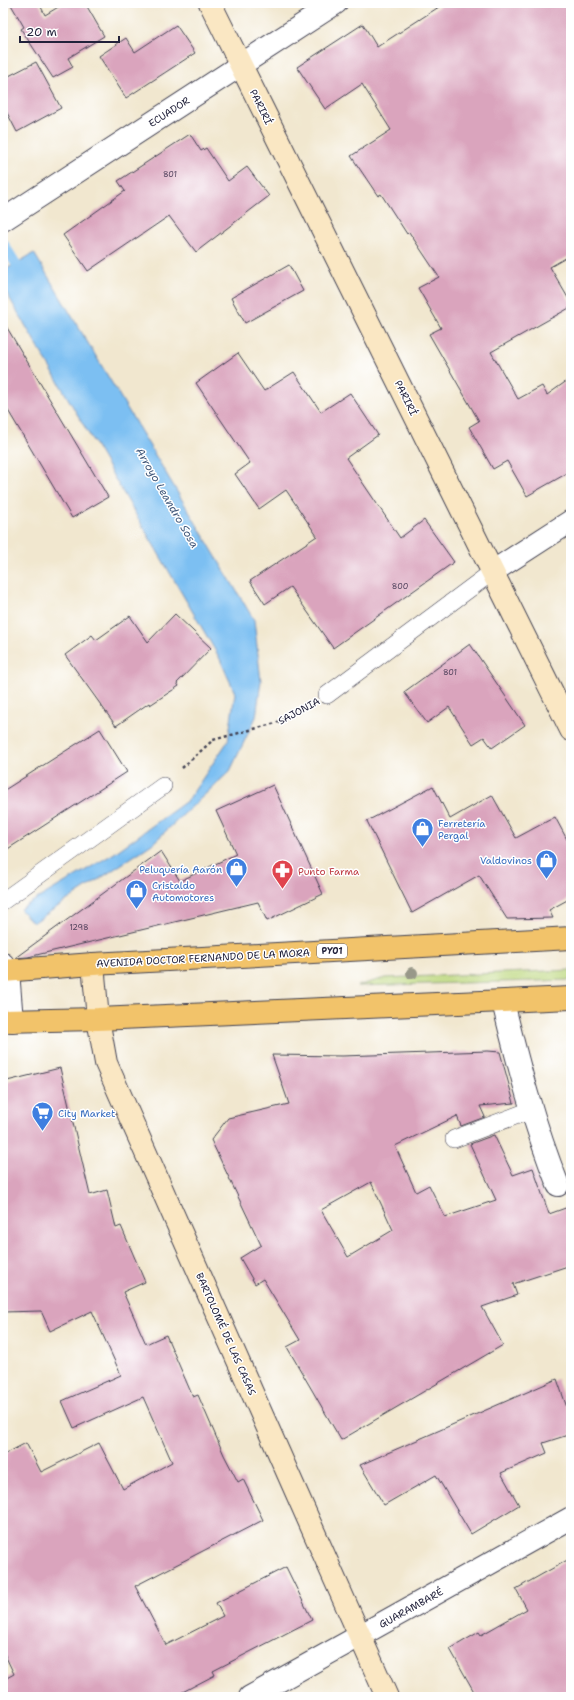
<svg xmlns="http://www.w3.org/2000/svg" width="574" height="1700" viewBox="0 0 574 1700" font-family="'Shantell Sans',sans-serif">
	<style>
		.green { fill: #bcd77d; stroke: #6f7c5c }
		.water { fill: #7cbff2; stroke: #4f7096 }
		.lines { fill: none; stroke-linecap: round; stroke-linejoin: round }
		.stream { stroke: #7cbff2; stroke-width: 10 }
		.building { fill: #daa4bd; fill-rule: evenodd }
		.lane-casing { stroke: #414051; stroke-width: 18 }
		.street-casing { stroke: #414051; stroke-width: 24 }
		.secondary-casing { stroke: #414051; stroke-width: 24 }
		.highway-casing { stroke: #414051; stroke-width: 24 }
		.path { stroke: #414051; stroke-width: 2.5; stroke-dasharray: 3 3; stroke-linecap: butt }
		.lane { stroke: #fff; stroke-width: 17 }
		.street { stroke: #fff; stroke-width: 22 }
		.secondary { stroke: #fae7c3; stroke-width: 22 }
		.highway { stroke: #f2c36a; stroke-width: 22 }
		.tree { fill: #989889 }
		.labels { text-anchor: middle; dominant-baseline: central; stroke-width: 3; stroke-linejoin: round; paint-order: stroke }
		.number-label { font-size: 8px; fill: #50425c }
		.shield { fill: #fff; stroke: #646476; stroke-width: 1 }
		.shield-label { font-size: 9px; font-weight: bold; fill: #22223b }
		.street-label { font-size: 10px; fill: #22223b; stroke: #fff }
		.shop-label { font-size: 10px; fill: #366cbe; stroke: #fff; text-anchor: start }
		.health-label { font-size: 10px; fill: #be3a42; stroke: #fff; text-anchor: start }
		.water-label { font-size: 11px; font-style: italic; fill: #42597b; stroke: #fff }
	</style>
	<rect width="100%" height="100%" fill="#fff"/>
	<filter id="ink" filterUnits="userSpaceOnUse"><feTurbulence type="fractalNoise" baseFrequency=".025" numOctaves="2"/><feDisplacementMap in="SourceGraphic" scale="8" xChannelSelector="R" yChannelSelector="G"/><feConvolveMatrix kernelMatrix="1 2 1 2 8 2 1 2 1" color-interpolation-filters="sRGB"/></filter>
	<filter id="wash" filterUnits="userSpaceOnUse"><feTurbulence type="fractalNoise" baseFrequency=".012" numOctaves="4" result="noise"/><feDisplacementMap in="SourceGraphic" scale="16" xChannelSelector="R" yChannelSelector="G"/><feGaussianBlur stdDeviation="0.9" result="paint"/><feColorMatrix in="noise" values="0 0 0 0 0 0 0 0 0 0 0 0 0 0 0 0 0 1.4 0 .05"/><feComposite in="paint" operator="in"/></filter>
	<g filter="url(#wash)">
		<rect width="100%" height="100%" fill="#f1e7cf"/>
		<path class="green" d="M571,970v10l-214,6 28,-8z"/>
		<path class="water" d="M34,253l220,367 7,61 -5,36 -26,54 -78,73 -119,79 -13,-14 93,-55 75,-54 40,-59 7,-48 -16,-36 -216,-370v-16z"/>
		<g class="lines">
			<path class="stream" d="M3,243l20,32"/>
		</g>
		<g id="blocks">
			<g class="building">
				<path d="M10,3h29l6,12 20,-12h20l19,33 -36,22 5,9 -20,11 -32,-49 3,-2z"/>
				<path d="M445,3h126v252l-21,12 21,36v4l-80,45 27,47 24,-13 5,9 24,-17v93l-44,25 -20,-35 -14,8 -24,-42 10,-6 -50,-87 12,-6 -23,-40 21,-11 -30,-45 -2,2 -26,-40 -3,2 -27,-40 40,-26 -29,-46 -37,25 -28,-42 66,-43 14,23z"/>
				<path d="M176,25l19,28 -69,45 -27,-42 27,-18 9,14z"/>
				<path d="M36,62l25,46 -44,24 -14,-27v-26z"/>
				<path d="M190,134l11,17 5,-3 22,33 19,-14 22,29 -73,56 -27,-36 -81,55 -25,-36 62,-44 -7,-10z"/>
				<path d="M289,265l14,26 -58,32 -14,-25z"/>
				<path d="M3,321l105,176 -36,21 -69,-116z"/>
				<path d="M238,353l26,38 30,-19 27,40 29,-19 28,42 -32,23 54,80 24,-18 30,42 -121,86 -43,-61 -25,17 -15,-23 67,-45 -31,-46 -27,19 -24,-35 15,-11 -54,-80z"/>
				<path d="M175,614l36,34 -34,35 2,3 -29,19 -1,-2 -33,23 -51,-71 27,-20 4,5 34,-24 18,26z"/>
				<path d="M470,644l55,81 -33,23 -8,-11 -11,7 -24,-37 -22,16 -23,-31z"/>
				<path d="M100,729l27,43 -124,80v-61z"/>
				<path d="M273,785l50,109 -56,27 -9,-19 -230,55 -13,1 146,-107 19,30 56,-27 -20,-43z"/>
				<path d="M433,786l17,33 42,-24 24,43 39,-21 16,30v51l-22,12 4,8 -46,1 -28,-44 -67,38 -45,-92z"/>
				<path d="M488,1051l12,1 14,51 -34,3 5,11 -24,9 -4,-10 -62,30 21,46 13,-7 16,32 51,-17 -26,-56 24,-9 19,40 20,-7 16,46 22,-8v59l-58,19 4,11 -35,12 21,38 -162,95 -54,-93 13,-7 -37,-61 -8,5 -15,-26 21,-13 -50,-105 17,-22 61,-14 -17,-49 70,1zM371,1182l22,48 -45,27 -27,-47z"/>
				<path d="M60,1068l30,127 17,-5 9,38 5,-2 24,56 -22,10 23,52 20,-9 27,62 5,-2 26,60 14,27 5,-3 20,41 -128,66 31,59 57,-29 -7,-13 70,-36 26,53 -99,51 2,4 -42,22h-170v-17l11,-6 -11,-23v-196l23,-12 15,29 58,-29 24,46 49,-27 -29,-65 -69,31 -12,-27 59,-26 -29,-64 -42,20 -9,-20 -38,1v-226h4v-5z"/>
				<path d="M557,1379l14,40v15l-28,9 4,10 -46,20 18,32 -48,29 -35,-59 -52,30 -24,-40z"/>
				<path d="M571,1558v139h-94l-27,-48 29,-17 2,3 46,-26 -11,-20z"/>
			</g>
		</g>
	</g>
	<g filter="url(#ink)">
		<use href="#blocks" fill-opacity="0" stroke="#414051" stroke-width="1"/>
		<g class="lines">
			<defs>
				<g id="lane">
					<path d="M327,695l165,-123"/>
					<path d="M3,901l160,-115"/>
					<path d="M454,1139l77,-29"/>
				</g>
				<g id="street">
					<path d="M3,220l333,-217"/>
					<path d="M492,572l79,-51"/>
					<path d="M3,964l5,7 4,50"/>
					<path d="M503,1002c15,62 31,123 55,183"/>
					<path d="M250,1697l321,-179"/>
				</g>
				<g id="secondary">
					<path d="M210,3l361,727"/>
					<path d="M93,964l5,55 8,44 281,634"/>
				</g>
				<g id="highway">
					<path d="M3,971l90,-7 478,-26"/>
					<path d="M3,1021l95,-2 473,-21"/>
				</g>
			</defs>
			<use href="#lane" class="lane-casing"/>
			<use href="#street" class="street-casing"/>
			<use href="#secondary" class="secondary-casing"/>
			<use href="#highway" class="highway-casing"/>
			<path class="path" d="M182,768l31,-28 63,-17 28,-15"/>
			<use href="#lane" class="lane"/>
			<use href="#street" class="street"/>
			<use href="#secondary" class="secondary"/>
			<use href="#highway" class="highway"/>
		</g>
		<circle class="tree" cx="412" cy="973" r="6"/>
	</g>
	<defs>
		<symbol id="shop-pin" viewBox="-11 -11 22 30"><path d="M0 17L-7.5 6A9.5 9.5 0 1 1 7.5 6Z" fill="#3f7fe0" stroke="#fff"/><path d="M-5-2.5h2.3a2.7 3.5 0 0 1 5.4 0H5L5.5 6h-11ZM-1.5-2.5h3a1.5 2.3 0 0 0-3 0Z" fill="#fff"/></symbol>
		<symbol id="pharmacy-pin" viewBox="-11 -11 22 30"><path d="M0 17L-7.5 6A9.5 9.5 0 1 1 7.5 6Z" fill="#e0444e" stroke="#fff"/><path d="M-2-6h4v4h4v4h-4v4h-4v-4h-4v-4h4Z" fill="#fff"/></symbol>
		<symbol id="supermarket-pin" viewBox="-11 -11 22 30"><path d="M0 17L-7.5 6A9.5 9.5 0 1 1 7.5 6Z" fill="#3f7fe0" stroke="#fff"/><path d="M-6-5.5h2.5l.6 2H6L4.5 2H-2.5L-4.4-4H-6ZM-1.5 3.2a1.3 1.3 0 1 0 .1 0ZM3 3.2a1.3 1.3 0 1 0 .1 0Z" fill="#fff"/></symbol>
	</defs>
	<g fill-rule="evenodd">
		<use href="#shop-pin" x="410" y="816" width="25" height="34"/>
		<use href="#shop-pin" x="534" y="848" width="25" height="34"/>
		<use href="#shop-pin" x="224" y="856" width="25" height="34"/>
		<use href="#pharmacy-pin" x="270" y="858" width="25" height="34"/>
		<use href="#shop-pin" x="124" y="878" width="25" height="34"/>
		<use href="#supermarket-pin" x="30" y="1100" width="25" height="34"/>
	</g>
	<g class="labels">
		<g class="number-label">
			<text x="170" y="174">801</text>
			<text x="400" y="586">800</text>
			<text x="450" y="672">801</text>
			<text x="79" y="927">1298</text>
		</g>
		<rect class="shield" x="317" y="944" width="30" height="14" rx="3"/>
		<g class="shield-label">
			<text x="332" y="951">PY01</text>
		</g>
		<g class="street-label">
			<text transform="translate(261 107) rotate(64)">PARIRÍ</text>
			<text transform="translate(169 112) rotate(-33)">ECUADOR</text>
			<text transform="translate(406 398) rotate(64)">PARIRÍ</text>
			<text transform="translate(299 711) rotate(-28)">SAJONIA</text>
			<text transform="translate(203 958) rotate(-3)">AVENIDA DOCTOR FERNANDO DE LA MORA</text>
			<text transform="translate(226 1334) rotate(66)">BARTOLOMÉ DE LAS CASAS</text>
			<text transform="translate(411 1608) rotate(-29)">GUARAMBARÉ</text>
		</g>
		<g class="shop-label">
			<text x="438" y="823">Ferretería<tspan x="438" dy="12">Pergal</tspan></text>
			<text x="532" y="860" text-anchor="end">Valdovinos</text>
			<text x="222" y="869" text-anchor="end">Peluquería Aarón</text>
			<text x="152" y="885">Cristaldo<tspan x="152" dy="12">Automotores</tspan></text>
			<text x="58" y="1113">City Market</text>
		</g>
		<g class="health-label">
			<text x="298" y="871">Punto Farma</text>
		</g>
		<g class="water-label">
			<text transform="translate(167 498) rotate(60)">Arroyo Leandro Sosa</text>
		</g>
	</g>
	<rect width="574" height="1700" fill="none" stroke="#fff" stroke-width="16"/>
	<path d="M20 36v6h99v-6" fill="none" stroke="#22223b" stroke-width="2"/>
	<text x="26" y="36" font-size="12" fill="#22223b" stroke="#ffffff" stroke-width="3" paint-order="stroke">20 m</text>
</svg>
